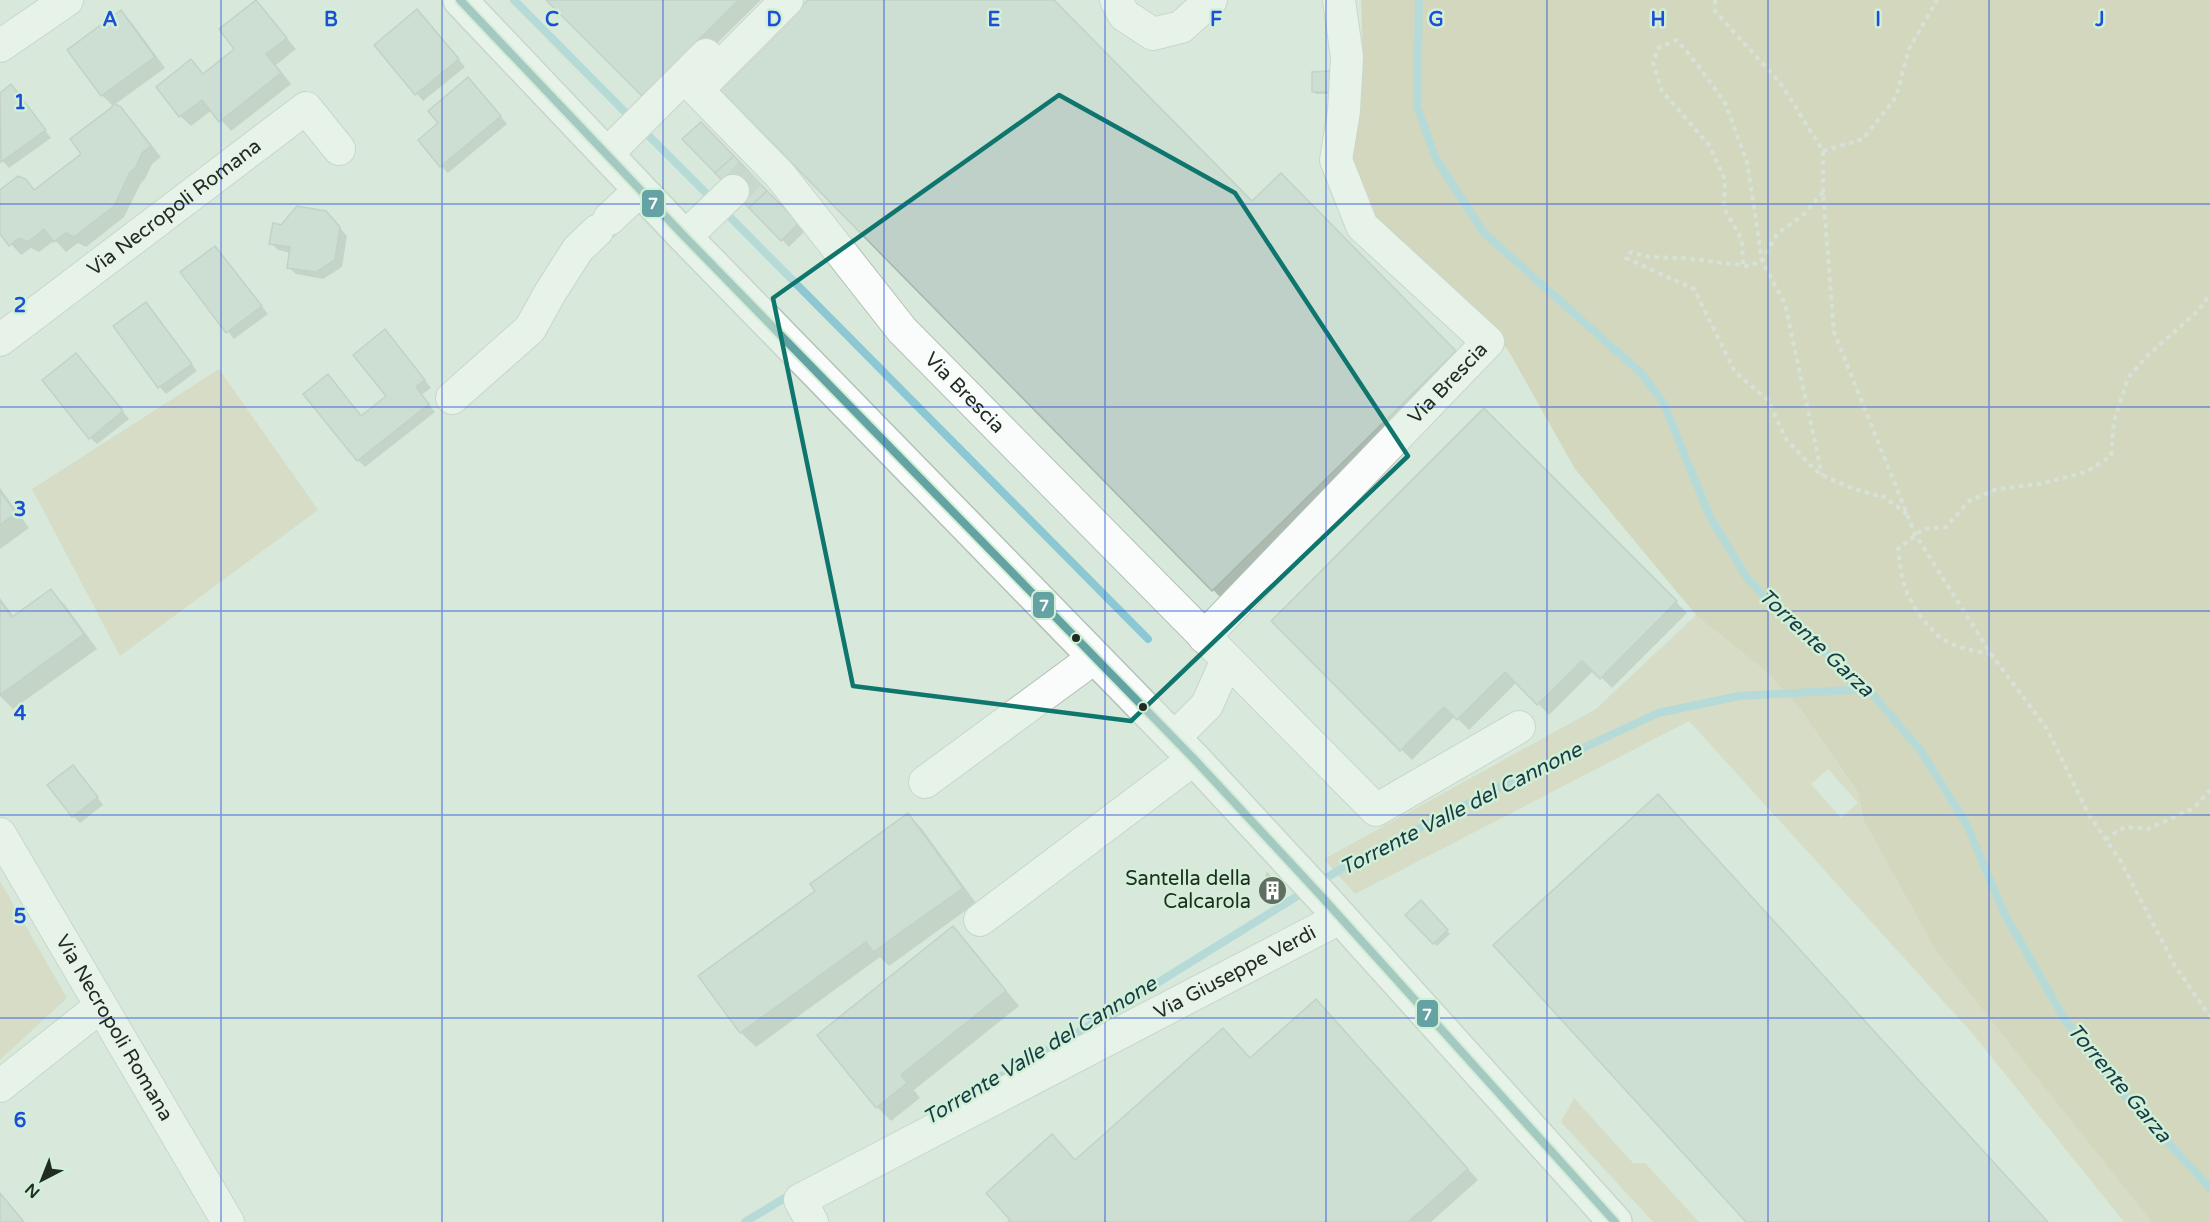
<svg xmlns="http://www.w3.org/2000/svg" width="2210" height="1222" viewBox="0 0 2210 1222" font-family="'Varela Round',sans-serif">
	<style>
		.green { fill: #d3ccab; fill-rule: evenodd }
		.forest { fill: #cbc29c }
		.shadow { fill: #0003 }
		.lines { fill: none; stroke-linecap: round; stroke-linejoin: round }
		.stream { stroke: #8cc8d4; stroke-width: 8 }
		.building { fill: #bfd0c8; stroke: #a6b6af; stroke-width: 1.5 }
		.minor-tunnel { stroke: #b3c3b6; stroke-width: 32; stroke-dasharray: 32 16; stroke-linecap: butt }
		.minor-casing { stroke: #b3c0b6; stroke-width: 34 }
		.major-casing { stroke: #b3c0b6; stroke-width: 36 }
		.path { stroke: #d3d8d4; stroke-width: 4; stroke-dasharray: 4.5 4.5; stroke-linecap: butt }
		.minor { stroke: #f9fcfa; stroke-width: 32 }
		.major { stroke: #f9fcfa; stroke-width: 33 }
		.bus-1-casing { stroke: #d1f0d7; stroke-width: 12 }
		.bus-1 { stroke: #65a2a3; stroke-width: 8 }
		.marked { fill: none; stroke: #0f766e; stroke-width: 4.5; stroke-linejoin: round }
		.grid { fill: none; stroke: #1d4ed8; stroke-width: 1.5; stroke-opacity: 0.55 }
		.bus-dot { fill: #212d23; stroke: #d1f0d7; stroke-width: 2 }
		.labels { text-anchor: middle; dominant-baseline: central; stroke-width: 5; stroke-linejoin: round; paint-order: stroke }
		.street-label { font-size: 20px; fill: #212d23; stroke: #d1f0d7 }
		.poi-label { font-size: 20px; fill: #212d23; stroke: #d1f0d7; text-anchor: end }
		.water-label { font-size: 21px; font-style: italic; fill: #173c46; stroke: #d1f0d7 }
		.grid-label { font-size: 20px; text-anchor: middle; font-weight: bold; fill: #1d4ed8; stroke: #d1f0d7; stroke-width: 5; stroke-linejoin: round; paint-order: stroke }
		.line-badge { stroke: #d1f0d7; stroke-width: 2 }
		.badge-label { font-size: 16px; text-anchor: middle; font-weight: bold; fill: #fff }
	</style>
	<rect width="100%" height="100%" fill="#d8e9db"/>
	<g class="green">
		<path d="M219,369l99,141 -198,146 -88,-167z"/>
		<path d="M1696,615l73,59 32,36 57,84 6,27 72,130 217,271h-29l-152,-189 -283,-312 -334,173 -31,-35 272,-150zM1828,769l30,34 -17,15 -30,-34z"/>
		<path d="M0,881l67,117 -67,62z"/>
		<path d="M1574,1098l59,65h12l54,59h-46l-92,-100z"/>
	</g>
	<path class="forest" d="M1361,0h849v1222h-58l-216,-271 -72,-130 -6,-28 -57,-83 -32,-36 -73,-59 -121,-146 -67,-119 -136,-126 -23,-56 7,-75 7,-26z"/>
	<g class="shadow">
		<path d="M548,0h213l-108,106z"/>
		<path d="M810,0h242l200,203 29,-28 185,188 -242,238 -504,-513z"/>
		<path d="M256,2l40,47 -20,16 15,19 -60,47 -19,-21 -21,16 -11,-10 11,-55 13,14 33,-26z"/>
		<path d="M121,12l11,11 33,45 -51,37 6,3 11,11 30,38 -9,7 -7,15 -4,4 -17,34 -38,30 -8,-4 -12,9 -11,-12 -16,12 -8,-4 -10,7 -21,-23v-40l25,-11 11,10 48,-37 30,-47 -12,-12 -32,-45z"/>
		<path d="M424,18l41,49 -42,34 -47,-56z"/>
		<path d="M1313,73l21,21h-18l-3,-3z"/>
		<path d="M11,86l40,52 -42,30 -9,-10v-64z"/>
		<path d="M475,86l32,38 -59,49 -7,-7 -1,-43z"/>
		<path d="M701,124l104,107 -16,16 -39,-40z"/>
		<path d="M600,213l19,19 -10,9 -19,-19z"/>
		<path d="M333,220l14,16 -5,31 -19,12 -27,-5 -8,-7 3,-14 -13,-3 -7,-7 10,-17z"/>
		<path d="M215,248l53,66 -34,25 -52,-66z"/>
		<path d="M146,304l51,67 -31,23 -6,-7z"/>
		<path d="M392,338l39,50 -10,7 14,17 -70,55 -7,-7 -23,-77 27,34 26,-21z"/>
		<path d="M82,362l47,57 -32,25 -7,-6z"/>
		<path d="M1484,410l203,203 -75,75 -18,-18 -45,45 -32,-33 -48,48 -14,-14 -43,44 -139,-139z"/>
		<path d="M0,488l29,40 -29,21z"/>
		<path d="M51,591l14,14 32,44 -84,60 -13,-13v-98l14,19z"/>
		<path d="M80,774l23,31 -23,18 -7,-7z"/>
		<path d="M908,815l14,14 54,74 -87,63 -9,-9 -124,90 -15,-14 -41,-57 118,-85z"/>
		<path d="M1268,877l13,13v7l-12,4 -3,-3z"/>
		<path d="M1421,902l29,32 -13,12 -29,-31z"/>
		<path d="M952,928l15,14 52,64 -105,84 6,8 -29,23 -14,-14z"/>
		<path d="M1327,1012l151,168 -47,42h-421l66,-60 175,-102z"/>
	</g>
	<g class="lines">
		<g class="stream">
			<path d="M514,0l118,119"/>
			<path d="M1419,0l-2,106 18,51 48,75 158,141 22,29 47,115 37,61 40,42 81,69 53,62 46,74 37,88 61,107 43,57 102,111"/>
			<path d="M641,128l67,67"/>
			<path d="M728,215l420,424"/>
			<path d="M1318,883l26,-16 162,-83 152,-71 81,-17 129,-7"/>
			<path d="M953,1103l114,-64 240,-149"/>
			<path d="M745,1222l48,-29"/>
		</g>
	</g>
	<g class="building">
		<path d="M256,0l31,38 -21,16 15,19 -62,49 -17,-22 -23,17 -23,-30 35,-28 12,15 31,-25 -15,-20z"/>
		<path d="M546,0h193l-97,96z"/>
		<path d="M808,0h246l198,201 29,-28 175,178 -244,240 -494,-503z"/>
		<path d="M417,9l42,50 -44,36 -41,-50z"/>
		<path d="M121,10l34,47 -54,39 -34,-46z"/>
		<path d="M1331,71v21h-19v-20z"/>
		<path d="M468,77l33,39 -61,51 -22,-27 20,-17 -10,-12z"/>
		<path d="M11,84l35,46 -45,32 -1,-69z"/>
		<path d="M113,103l8,4 30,39 -9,7 -7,16 -5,3 -16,34 -40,31 -8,-4 -12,9 -10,-13 -16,13 -9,-4 -10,8 -9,-12v-44l18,-14 8,3 8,11 47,-36 -11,-15 42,-32z"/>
		<path d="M701,122l33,34 -19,17 -33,-34z"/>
		<path d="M734,156l33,35 -18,17 -34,-35z"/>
		<path d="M767,191l32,32 -18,18 -32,-33z"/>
		<path d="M297,206l29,5 14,16 -5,33 -19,12 -29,-4 3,-21 -21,-3 4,-21 8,2z"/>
		<path d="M215,246l47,60 -36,27 -46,-61z"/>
		<path d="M146,302l46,62 -34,24 -45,-62z"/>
		<path d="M385,329l40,51 -9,7 13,17 -72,57 -54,-67 25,-20 33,42 25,-20 -33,-41z"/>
		<path d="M76,353l47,58 -34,28 -47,-59z"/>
		<path d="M1484,408l193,193 -77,78 -18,-18 -45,44 -32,-33 -48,48 -13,-13 -44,44 -129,-130z"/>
		<path d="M0,491l16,22 -16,12z"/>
		<path d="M51,589l33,45 -84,61v-94l12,16z"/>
		<path d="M73,765l25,32 -26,20 -25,-32z"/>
		<path d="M1658,794l390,428h-302l-253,-277z"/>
		<path d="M908,813l55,75 -90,64 -7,-10 -126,91 -42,-57 117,-85 -5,-7z"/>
		<path d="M1267,873l12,13v8l-15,5z"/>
		<path d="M1421,900l27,30 -15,14 -28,-29z"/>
		<path d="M953,926l53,65 -105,84 6,8 -31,25 -59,-73z"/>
		<path d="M1316,999l152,170 -60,53h-400l2,-2 -24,-27 66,-59 23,26 148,-132 27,30z"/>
		<path d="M0,1193l24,29h-24z"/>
	</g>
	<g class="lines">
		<path class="minor-tunnel" d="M733,191l17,-18"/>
		<defs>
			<g id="minor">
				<path id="s1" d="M787,0l-90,90 83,85 122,155 474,480 143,-83"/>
				<path d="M1116,0l8,15 29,19 28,-7 30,-27"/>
				<path d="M0,46l67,-46"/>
				<path d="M607,154l99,-99"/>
				<path d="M609,219l31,-29"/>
				<path d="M685,237l48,-46"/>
				<path id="s2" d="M0,340l306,-232 33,41"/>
				<path d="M452,398l78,-69 20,-36 28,-44 19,-18"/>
				<path id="s3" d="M1204,637l284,-295 -126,-116 -26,-66 8,-49 3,-54 -8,-57"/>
				<path d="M1174,738l33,-33 20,-45"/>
				<path d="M925,782l170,-125"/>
				<path id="s4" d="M0,834l228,388"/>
				<path d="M980,920l214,-161"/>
				<path d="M0,1086l101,-80"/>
				<path id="s5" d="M812,1222l-12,-22 540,-282"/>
			</g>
			<path id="major" d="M460,0l225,237 509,522 128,138 293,325"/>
		</defs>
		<use href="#minor" class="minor-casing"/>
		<use href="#major" class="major-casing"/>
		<g class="path">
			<path d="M1715,0v11l66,73 42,67v41l11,140 81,202 76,120 56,75 42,86 31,45 54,104 36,53"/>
			<path d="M1823,151l40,-12 33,-42 13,-48 28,-49"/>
			<path d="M1823,192l-20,23 -26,19 -15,27 -13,5 -67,-8 -33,-1 -18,-5 -5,6 68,31 41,83 33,28 18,39 27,29 9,7 27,12 26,8 5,-1 27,20"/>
			<path d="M1743,264l-1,-24 -18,-32 1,-28 -16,-35 -47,-54 -9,-28 5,-15 19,-8 20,24 28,39 22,59 15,99 23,43 37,171"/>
			<path d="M1991,654c-17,-3 -34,-6 -49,-15 -5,-3 -9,-9 -13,-13 -22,-23 -28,-46 -31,-77l25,-20 23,-2 23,-26 28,-12 42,-5 47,-12 25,-16 3,-35 14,-43 18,-21 53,-47 11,-16"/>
			<path d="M2105,839l20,-12 23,2 46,-21 16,-18"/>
		</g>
		<use href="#minor" class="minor"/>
		<use href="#major" class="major"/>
		<defs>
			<path id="bus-1" d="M460,0l225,237 509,522 128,138 293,325"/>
		</defs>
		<use href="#bus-1" class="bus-1-casing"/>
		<use href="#bus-1" class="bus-1"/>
	</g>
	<path d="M0 0H2210V1222H0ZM1059,95l176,98 173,263 -277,265 -278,-35 -80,-388z" fill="#d8e9db" fill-opacity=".55" fill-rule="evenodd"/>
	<path class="marked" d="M1059,95l176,98 173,263 -277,265 -278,-35 -80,-388z"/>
	<path class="grid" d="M221,0v1222M442,0v1222M663,0v1222M884,0v1222M1105,0v1222M1326,0v1222M1547,0v1222M1768,0v1222M1989,0v1222M0,204h2210M0,407h2210M0,611h2210M0,815h2210M0,1018h2210"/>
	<defs>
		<symbol id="building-disc" viewBox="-11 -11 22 22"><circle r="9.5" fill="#616f63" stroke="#d1f0d7"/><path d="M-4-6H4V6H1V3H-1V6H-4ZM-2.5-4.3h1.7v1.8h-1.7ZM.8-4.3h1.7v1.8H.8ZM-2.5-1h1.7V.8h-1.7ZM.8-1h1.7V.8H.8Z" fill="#fff"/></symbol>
	</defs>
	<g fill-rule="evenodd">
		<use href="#building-disc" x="1256" y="874" width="33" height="33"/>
	</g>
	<g class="bus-dot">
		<circle cx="1076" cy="638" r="5"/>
		<circle cx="1143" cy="707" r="5"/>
	</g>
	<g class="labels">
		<g class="street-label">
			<text stroke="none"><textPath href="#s2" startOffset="219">Via Necropoli Romana</textPath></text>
			<text stroke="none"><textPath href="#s3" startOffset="352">Via Brescia</textPath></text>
			<text stroke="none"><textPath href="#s1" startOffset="532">Via Brescia</textPath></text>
			<text stroke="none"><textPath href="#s5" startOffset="516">Via Giuseppe Verdi</textPath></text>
			<text stroke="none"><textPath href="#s4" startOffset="225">Via Necropoli Romana</textPath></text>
		</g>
		<g class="poi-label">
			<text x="1251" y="879">Santella della<tspan x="1251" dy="23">Calcarola</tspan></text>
		</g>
		<g class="water-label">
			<text transform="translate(1816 643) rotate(43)">Torrente Garza</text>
			<text transform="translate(1461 809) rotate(-27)">Torrente Valle del Cannone</text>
			<text transform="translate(1040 1051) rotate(-31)">Torrente Valle del Cannone</text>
			<text transform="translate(2119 1083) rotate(50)">Torrente Garza</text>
		</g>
	</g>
	<g class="grid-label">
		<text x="110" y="26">A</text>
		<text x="331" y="26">B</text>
		<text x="552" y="26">C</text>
		<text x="774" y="26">D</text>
		<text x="994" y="26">E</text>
		<text x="1216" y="26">F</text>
		<text x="1436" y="26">G</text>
		<text x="1658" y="26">H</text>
		<text x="1878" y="26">I</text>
		<text x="2100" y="26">J</text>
		<text x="20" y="109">1</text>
		<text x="20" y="312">2</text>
		<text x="20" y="516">3</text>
		<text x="20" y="720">4</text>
		<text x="20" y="923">5</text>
		<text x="20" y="1127">6</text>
	</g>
	<g class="line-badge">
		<rect x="641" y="189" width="24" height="29" rx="6" fill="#65a2a3"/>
		<rect x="1032" y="591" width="23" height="28" rx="6" fill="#65a2a3"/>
		<rect x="1416" y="999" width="23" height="29" rx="6" fill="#65a2a3"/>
	</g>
	<g class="badge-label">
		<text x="653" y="209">7</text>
		<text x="1044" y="611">7</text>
		<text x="1427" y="1020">7</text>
	</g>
	<g transform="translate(42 1180) rotate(222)" stroke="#d1f0d7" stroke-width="4.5" paint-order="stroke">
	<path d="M0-4.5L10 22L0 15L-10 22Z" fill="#212d23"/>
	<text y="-9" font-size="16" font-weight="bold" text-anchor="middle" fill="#212d23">N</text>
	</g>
</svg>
